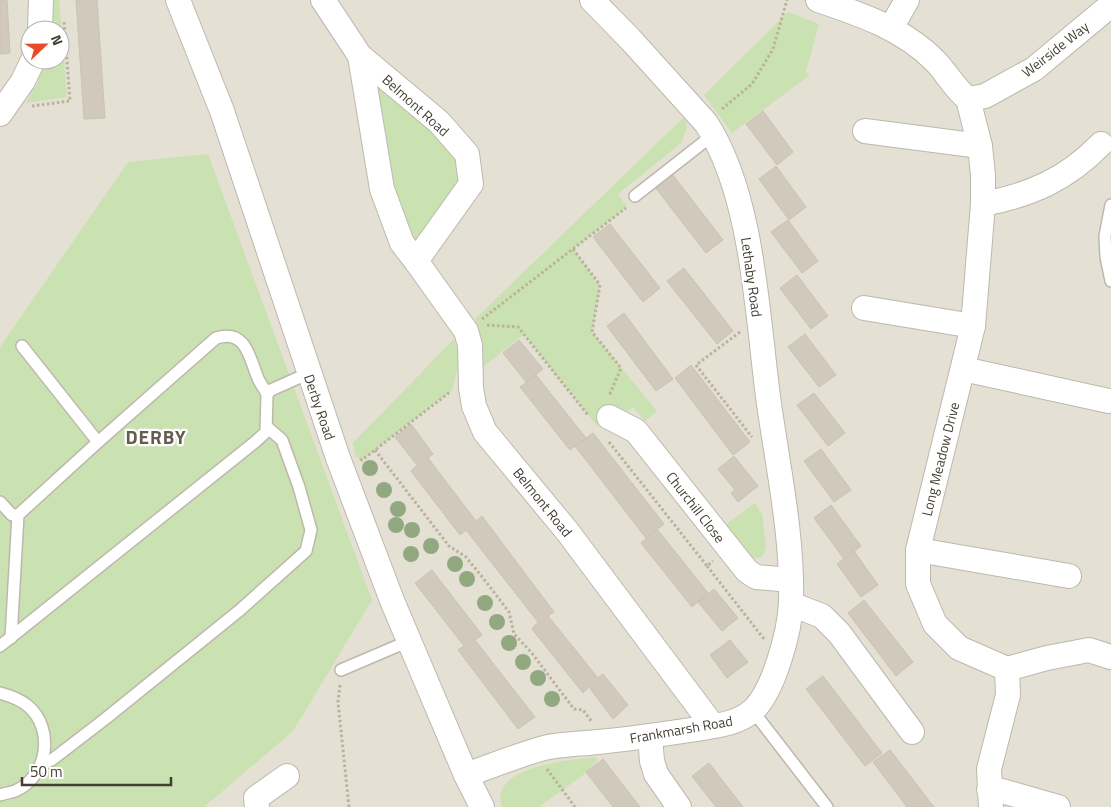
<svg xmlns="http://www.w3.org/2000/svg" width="1111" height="807" viewBox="0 0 1111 807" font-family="'Titillium Web',sans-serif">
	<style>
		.residential { fill: #e4e0d4; fill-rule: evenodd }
		.green { fill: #cae2b1 }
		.building { fill: #d1cabc; stroke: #cbc2b0 }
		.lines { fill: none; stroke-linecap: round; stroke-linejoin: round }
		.service-casing { stroke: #beb8ac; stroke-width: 14 }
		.minor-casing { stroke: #beb8ac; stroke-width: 26 }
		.path { stroke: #bcb19b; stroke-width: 3; stroke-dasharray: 2.5 2.5; stroke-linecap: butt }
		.service { stroke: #fff; stroke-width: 11 }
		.minor { stroke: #fff; stroke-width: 24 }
		.tree { fill: #92a881 }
		.labels { text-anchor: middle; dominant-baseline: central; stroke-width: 4.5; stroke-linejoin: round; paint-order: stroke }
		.street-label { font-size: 14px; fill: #433e35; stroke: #fff }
		.district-label { font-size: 19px; font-weight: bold; letter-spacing: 1px; fill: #645c4e; stroke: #fff }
	</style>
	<rect width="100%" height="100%" fill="#f1eee5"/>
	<path class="residential" d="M0,0h1111v807h-1111zM30,30h30v30h-30z"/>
	<g class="green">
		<path d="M54,0h5l8,97 -41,6 11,-19 10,-24h13v-30h-8z"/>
		<path d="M788,12l31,12 -13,47 4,4 -78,58 -28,-38z"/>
		<path d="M361,57l78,66 32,61 -55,76 -14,-17z"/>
		<path d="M685,116c3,11 1,17 -4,27l-63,51 9,13 -54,42 27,36 -8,47 65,79 -12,10 -12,-14 -7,6 -21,-7 -8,20 -73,-92 -41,33v-21l-8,-27z"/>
		<path d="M208,154l164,446 -79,131 -89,76h-204v-460l128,-185z"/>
		<path d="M454,339c8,17 3,34 -2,51l-90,70 -6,-3 -3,-14z"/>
		<path d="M755,503l7,11 4,33 -2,6 -4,5h-8l-27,-33z"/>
		<path d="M595,757l3,3 -15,15 -44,32h-37c-14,-41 68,-47 93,-50z"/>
	</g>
	<g class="building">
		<path d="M0,0h7l3,53 -10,1z"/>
		<path d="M76,0h21l8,118 -21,1z"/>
		<path d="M763,111l30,41 -16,13 -31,-41z"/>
		<path d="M776,166l30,41 -17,13 -30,-41z"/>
		<path d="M672,174l51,66 -17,13 -51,-66z"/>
		<path d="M788,220l30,41 -16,12 -31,-41z"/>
		<path d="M610,224l50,64 -17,14 -50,-65z"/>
		<path d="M684,268l49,63 -16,13 -50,-63z"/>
		<path d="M797,275l31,41 -17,13 -31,-41z"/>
		<path d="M624,313l49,66 -17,12 -49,-65z"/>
		<path d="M805,334l31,41 -17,12 -31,-40z"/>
		<path d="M519,340l24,29 -17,13 -23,-29z"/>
		<path d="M691,365l59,77 -17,13 -58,-77z"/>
		<path d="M536,375l50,63 -16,12 -50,-63z"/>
		<path d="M814,393l31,40 -17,13 -31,-41z"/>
		<path d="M411,424l22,30 -5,4 48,63 6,-5 72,96 -6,4 50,62 5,-4 25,31 -15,14 -24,-32 -6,6 -51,-64 6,-7 -72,-92 -6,5 -49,-64 6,-6 -22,-28z"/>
		<path d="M593,433l71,91 -18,14 -71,-92z"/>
		<path d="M821,449l30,41 -17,12 -30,-41z"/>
		<path d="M734,456l24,30 -20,16 -7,-9 4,-3 -17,-21z"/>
		<path d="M831,505l30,41 -17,13 -30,-41z"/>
		<path d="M657,529l51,64 -16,14 -51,-64z"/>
		<path d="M854,551l24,34 -17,12 -24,-33z"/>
		<path d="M432,570l50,65 -7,5 60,77 -17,12 -60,-79 6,-4 -49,-63z"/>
		<path d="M714,589l24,29 -16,13 -24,-29z"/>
		<path d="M864,600l49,62 -17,14 -48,-63z"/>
		<path d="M730,640l18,22 -21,16 -17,-23z"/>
		<path d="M823,676l59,77 -17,13 -59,-77z"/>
		<path d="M890,750l44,57h-27l-34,-45z"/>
		<path d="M603,759l37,48h-27l-27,-35z"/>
		<path d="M709,763l34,44h-27l-24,-31z"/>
	</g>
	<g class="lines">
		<defs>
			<g id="service">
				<path d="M635,196l79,-62"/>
				<path d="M1111,205l-6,31 1,21 5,24"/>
				<path d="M22,346l76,96"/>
				<path d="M0,502l12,13h6"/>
				<path d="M11,638l7,-123 80,-73 118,-104c29,-9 33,17 41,38 2,6 7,12 10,18"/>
				<path d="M0,646l255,-204 11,-10 1,-38 4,-4 38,-17"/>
				<path d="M341,670l68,-29"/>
				<path d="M0,693c10,3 20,6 28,13 27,23 20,71 -13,85 -5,2 -10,2 -15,4"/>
				<path d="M753,711l74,96"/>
				<path d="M41,765l12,-6 52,-40 135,-109 66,-59 5,-21 -12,-43 -17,-47 -15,-13"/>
			</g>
			<g id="minor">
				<path d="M178,0l44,111 116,347 55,145 73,172 16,32"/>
				<path d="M323,0l37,56 22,133 20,54 14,18 50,70 4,14 1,43 3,18 11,26 82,99 146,195"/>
				<path d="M818,0c42,14 86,29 117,61 12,12 19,27 33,38"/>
				<path d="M891,28l16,-28"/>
				<path d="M40,30l1,-30"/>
				<path d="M360,56l79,66 28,32 4,30 -55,77"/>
				<path d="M968,99l12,47 3,29v29l-10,122 -55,224v34l17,40 24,24 48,21 1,26 -19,74 2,38"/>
				<path d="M968,99l17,-3 49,-27 77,-64"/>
				<path d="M0,114l23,-33 10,-21"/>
				<path d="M865,131l115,15"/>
				<path d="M983,204c48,-9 84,-25 118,-60"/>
				<path d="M864,308l109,18"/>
				<path d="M963,369l146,32"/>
				<path d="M609,417l27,14 111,140 9,6 35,3"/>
				<path d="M918,550l151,26"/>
				<path d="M791,604l31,12 17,17 73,99"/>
				<path d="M1007,669l40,-11 42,-8 22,7"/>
				<path d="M650,736l2,25 4,13 23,33"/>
				<path d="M466,775c26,-9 52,-20 78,-27 17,-4 36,-4 54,-6 33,-3 66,-8 99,-13 17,-3 41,-5 55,-18 22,-19 38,-81 39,-109 2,-64 -13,-135 -22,-198 -12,-87 -15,-207 -63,-281l-75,-83 -39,-40"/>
				<path d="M989,790l13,1 56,16"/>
				<path d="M257,807l-1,-9 31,-22"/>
			</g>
		</defs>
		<use href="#service" class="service-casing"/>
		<use href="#minor" class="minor-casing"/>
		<g class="path">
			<path d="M32,106l38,-5 -6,-80"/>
			<path d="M722,109l30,-25 21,-35 14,-49"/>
			<path d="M573,249l27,36 -8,47 29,36 -12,28"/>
			<path d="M482,319l144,-111"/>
			<path d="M487,325l31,2 70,88"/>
			<path d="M740,332l-44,33 56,72"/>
			<path d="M609,442l98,124 6,-5"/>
			<path d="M375,450l74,96 17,11 21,26 22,29 5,22 17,18 43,57 9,1 9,12"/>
			<path d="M360,459l2,1 88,-68"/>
			<path d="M707,566l57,73"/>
			<path d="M340,685l-2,17 11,105"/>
			<path d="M547,769l28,38"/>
		</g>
		<use href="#service" class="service"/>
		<use href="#minor" class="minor"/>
	</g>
	<g class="tree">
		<circle cx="370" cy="468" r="8"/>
		<circle cx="384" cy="490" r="8"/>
		<circle cx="398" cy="509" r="8"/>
		<circle cx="396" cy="525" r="8"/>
		<circle cx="412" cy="530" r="8"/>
		<circle cx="431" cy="546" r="8"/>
		<circle cx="411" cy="554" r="8"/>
		<circle cx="455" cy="564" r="8"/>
		<circle cx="467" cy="579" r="8"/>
		<circle cx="485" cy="603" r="8"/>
		<circle cx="497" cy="622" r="8"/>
		<circle cx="509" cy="643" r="8"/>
		<circle cx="523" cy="662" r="8"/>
		<circle cx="538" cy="678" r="8"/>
		<circle cx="552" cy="699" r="8"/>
	</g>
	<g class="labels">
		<g class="street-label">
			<text transform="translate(1055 49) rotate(-38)">Weirside Way</text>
			<text transform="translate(416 105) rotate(42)">Belmont Road</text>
			<text transform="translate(752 277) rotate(82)">Lethaby Road</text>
			<text transform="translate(320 407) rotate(71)">Derby Road</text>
			<text transform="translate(940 459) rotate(-76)">Long Meadow Drive</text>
			<text transform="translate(543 502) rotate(51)">Belmont Road</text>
			<text transform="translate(696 507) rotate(52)">Churchill Close</text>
			<text transform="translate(681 729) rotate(-10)">Frankmarsh Road</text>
		</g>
		<g class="district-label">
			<text x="156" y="436">DERBY</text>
		</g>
	</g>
	<g transform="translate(45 45) rotate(68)"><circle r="24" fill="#ffffff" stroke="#b4b2ae"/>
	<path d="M0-4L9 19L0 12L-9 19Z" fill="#e64c27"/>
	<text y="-8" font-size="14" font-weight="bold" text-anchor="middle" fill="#433e35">N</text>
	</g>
	<path d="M22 777v8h149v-8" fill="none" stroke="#433e35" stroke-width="2.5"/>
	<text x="30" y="777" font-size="15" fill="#433e35" stroke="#ffffff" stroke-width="4" paint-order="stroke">50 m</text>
</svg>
